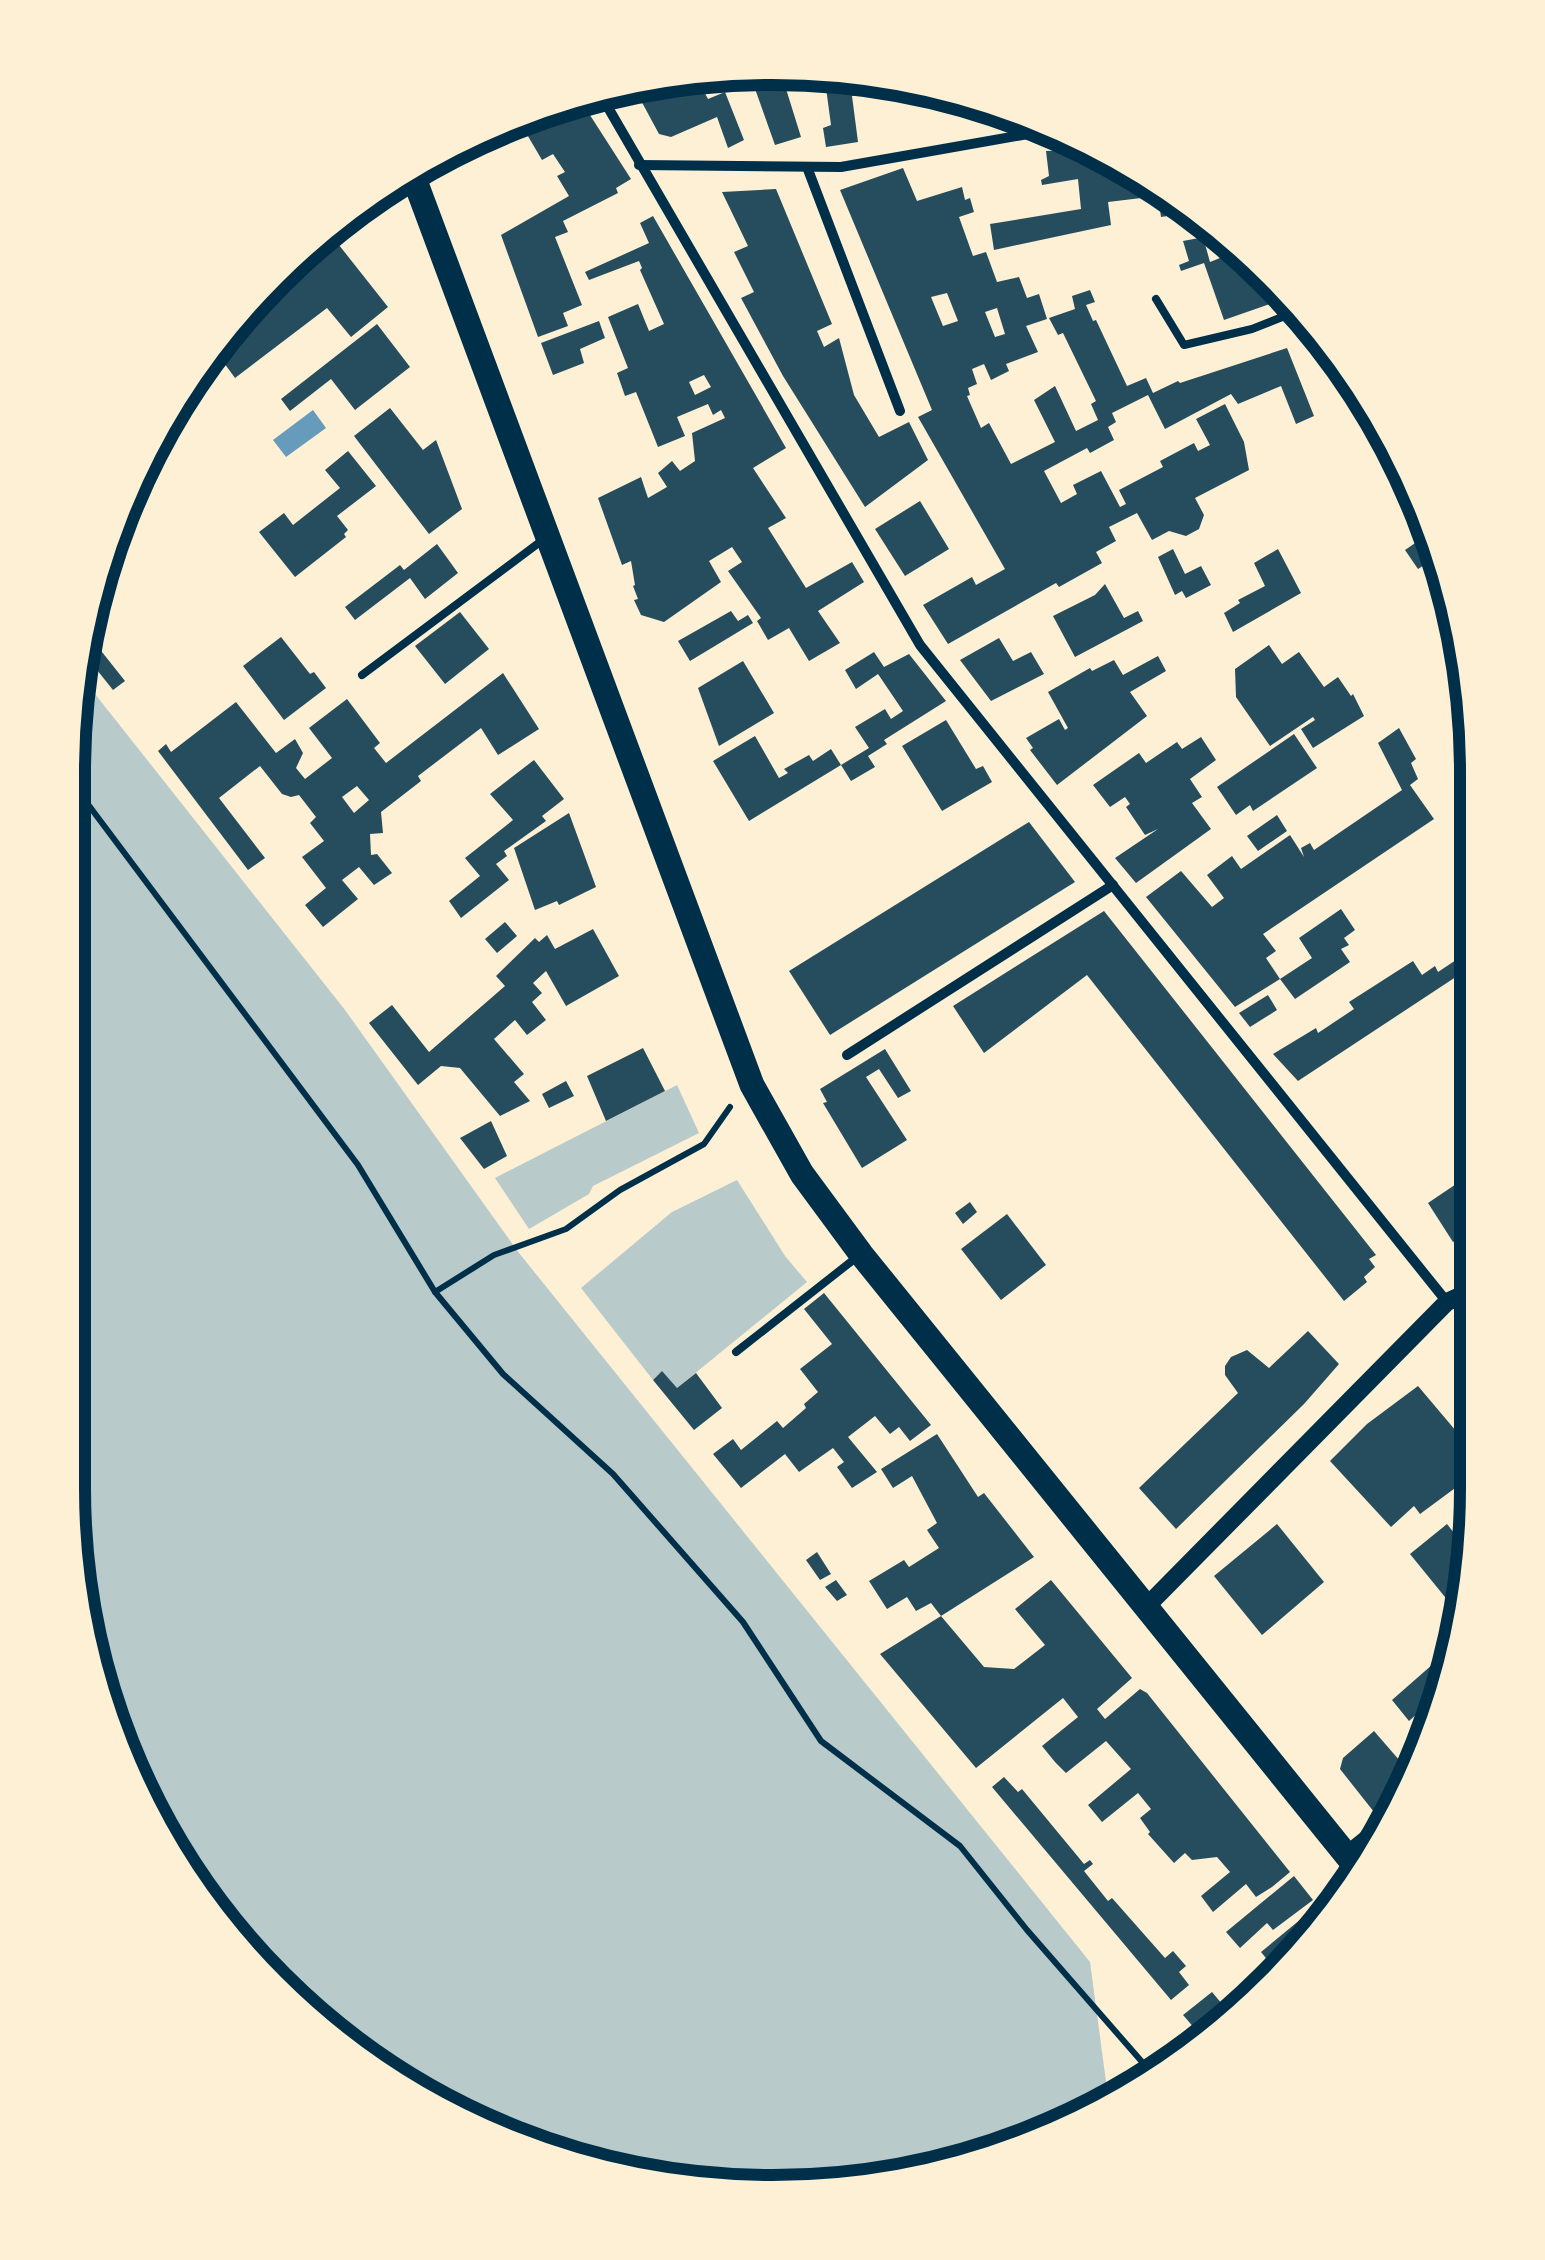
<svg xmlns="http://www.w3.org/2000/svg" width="1545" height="2260" viewBox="0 0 1545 2260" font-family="'Titillium Web',sans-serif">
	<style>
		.green { fill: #b9caca }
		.water { fill: #669bbc }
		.building { fill: #264d5e; fill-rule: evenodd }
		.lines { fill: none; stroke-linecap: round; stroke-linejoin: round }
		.path { stroke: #003049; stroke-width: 6 }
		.service { stroke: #003049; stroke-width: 8 }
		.minor { stroke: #003049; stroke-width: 10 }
		.tertiary { stroke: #003049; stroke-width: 18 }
		.primary { stroke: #003049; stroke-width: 25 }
		.rim { fill: none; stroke: #003049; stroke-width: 12 }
	</style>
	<rect width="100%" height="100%" fill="#fdf0d5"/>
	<g class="green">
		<path d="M80,675l265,335 174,243 571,709 19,142 -198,75 -185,12 -223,-52 -160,-93 -156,-166 -82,-166 -37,-227z"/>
		<path d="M677,1085l22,48 -106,53 -4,8 -60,35 -34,-51z"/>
		<path d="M737,1180l48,76 22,26 -130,106 -15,-16 -9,8 -72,-92 91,-76z"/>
	</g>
	<path class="water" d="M313,410l13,18 -40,29 -13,-17z"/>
	<g class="building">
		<path d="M778,68l19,2 -15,6 19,61 -26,8 -21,-59 -9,3 -6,-18z"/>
		<path d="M824,73l38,3 2,18 -12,2 6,46 -32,5 -3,-19 8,-3z"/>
		<path d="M695,75l13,24 17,-7 19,48 -16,8 -11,-31 -46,20 -12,-3 -28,-52z"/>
		<path d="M579,98l52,81 -15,9 2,5 -55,28 5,11 -13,5 27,68 -19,8 5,13 -30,11 -37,-102 68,-39 -12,-20 8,-4 -12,-18 -11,6 -20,-34 10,-6 -3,-7z"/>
		<path d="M1094,149l63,33 1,12 13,-2 50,41 -18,4 7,25 20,-8 -4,-10 6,-2 39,32 19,23 -66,23 -20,-57 -23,8 -2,-6 10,-4 -6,-20 16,-3 -5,-26 -33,5 -3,-21 -50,6 3,23 -117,25 -4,-26 91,-15 -3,-30 -36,6 -1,-5 8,-4 -3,-25z"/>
		<path d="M903,168l14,33 45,-14 3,13 5,-2 4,14 -15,5 14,39 13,-4 11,30 22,-5 8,21 12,-4 8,25 -21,7 12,26 -32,12 3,7 -18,9 -7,-16 -12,5 5,15 -9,4 2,7 -3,1 14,32 8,-5 22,41 44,-22 -21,-42 21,-14 21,45 22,-11 -7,-16 5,-3 -33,-68 -5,2 -9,-17 26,-9 -3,-13 18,-6 5,12 -9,3 7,16 3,-1 31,66 19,-8 7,15 25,-12 2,2 107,-35 27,68 -18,8 -15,-38 -43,18 -7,-10 -66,35 -17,-34 -36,18 4,9 -8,5 6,13 -24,13 -3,-5 -43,23 17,32 16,-9 -4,-9 28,-14 19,36 6,-3 -7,-14 44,-23 -3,-6 34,-18 4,8 12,-6 -14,-26 29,-15 19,38 5,28 -54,28 9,17 -5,14 -13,7 -17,-5 -17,9 -15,-27 -28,14 7,14 -20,11 6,11 -43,24 -3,-4 -108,61 -25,-39 49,-28 4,8 29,-16 -87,-152 14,-7 -92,-220zM947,293l11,28 -15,5 -12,-29zM997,308l8,26 -10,3 -10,-25z"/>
		<path d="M776,189l56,135 -15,7 7,16 15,-9 15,57 25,42 30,-15 19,38 -63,47 -82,-131 -42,-78 13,-6 -20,-40 14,-6 -26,-54z"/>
		<path d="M355,207l9,13 -29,20 53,67 -37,30 -24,-29 -92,70 -16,-22 -7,6 53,-75 46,-31 -6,-8z"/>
		<path d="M653,216l133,232 -33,20 33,50 -18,10 38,60 46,-26 12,20 -46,29 22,32 -31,18 -20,-33 -21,12 -11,-19 4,-3 -33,-47 14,-9 -10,-15 -23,14 12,21 -57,40 -23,-7 -7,-15 4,-1 -5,-13 2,-1 -4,-24 -9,4 -24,-67 43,-21 7,21 19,-11 -9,-14 14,-12 8,10 15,-10 -3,-28 33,-15 -4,-8 -8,5 -5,-11 -31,13 8,19 -27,11 -22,-55 -11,4 -8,-23 11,-5 -20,-51 30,-13 11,27 15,-7 -24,-54 2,-2 -3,-7 -50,19 -4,-8 64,-29 -9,-20zM704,375l7,12 -16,8 -6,-13z"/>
		<path d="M599,321l6,17 -25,11 4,14 -31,12 -12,-32z"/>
		<path d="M377,324l33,43 -55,43 -24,-31 -41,32 -9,-12z"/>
		<path d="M390,408l33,42 13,-10 26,69 -33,25 -75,-98z"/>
		<path d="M348,451l28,35 -39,30 11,14 -4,4 2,3 -51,40 -36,-45 25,-19 9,12 47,-37 -15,-18z"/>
		<path d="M920,501l29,48 -44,27 -30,-47z"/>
		<path d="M1421,539l14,19 -17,11 -13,-19z"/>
		<path d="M437,544l21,29 -33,26 -15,-21 -55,42 -10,-13 55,-42 4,5z"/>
		<path d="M1173,549l12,25 16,-8 10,19 -25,13 -4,-7 -7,4 -17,-38z"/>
		<path d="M1278,549l23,44 -68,39 -9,-19 16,-10 -2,-3 27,-14 -11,-23z"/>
		<path d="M1105,584l19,34 14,-7 5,10 -68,36 -22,-41 42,-21z"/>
		<path d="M1446,588l9,18 -7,5 -12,-17z"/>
		<path d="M731,611l7,10 10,-6 5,8 -63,38 -12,-20z"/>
		<path d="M460,612l29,37 -44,35 -30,-38z"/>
		<path d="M83,628l42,53 -12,9 -32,-40z"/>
		<path d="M281,637l29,37 4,-2 12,16 -42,32 -41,-54z"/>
		<path d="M999,638l14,23 18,-9 13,22 -53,27 -31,-41z"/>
		<path d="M1269,645l13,19 17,-12 25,35 14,-10 13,19 2,-2 11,22 -51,32 -12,-19 14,-9 -2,-3 -43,29 -34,-49 -1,-28z"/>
		<path d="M874,652l10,15 25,-13 37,47 -62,39 3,4 -19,12 7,11 -24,14 -10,-16 -92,56 -36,-60 42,-25 24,42 9,-5 -4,-4 25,-14 4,6 18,-12 10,16 28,-17 -14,-21 30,-18 6,10 12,-8 -25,-37 -22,15 -11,-19z"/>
		<path d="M1158,656l8,15 -36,21 17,24 -90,69 -27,-35 3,-2 -7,-10 33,-19 6,11 3,-2 -20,-36 42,-24 2,3 22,-11 9,15z"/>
		<path d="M743,661l31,52 -55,33 -21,-58z"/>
		<path d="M503,673l36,56 -41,26 -17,-27 -63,48 3,5 -40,31 2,21 -13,1 1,21 6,-1 15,19 -18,12 -15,-18 -17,13 16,19 -35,28 -18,-22 21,-17 -24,-31 22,-16 -14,-18 6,-6 -17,-22 -8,2 -9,-3 -22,-28 -41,32 46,60 -17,12 -90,-119 8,-7 5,8 65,-50 40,51 19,-14 8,14 -7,15 9,11 27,-21 -23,-30 38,-29 33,44 -6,5 12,15zM357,786l12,14 -15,13 -12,-16z"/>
		<path d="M946,720l30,49 7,-3 9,16 -50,29 -40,-65z"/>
		<path d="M1399,728l17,31 -5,4 7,16 -8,6 24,34 -171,115 13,17 -10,7 14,21 32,-21 -13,-20 42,-29 14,21 -11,8 5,7 -8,4 9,13 -55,37 -15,-20 -45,28 -89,-110 35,-26 31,36 12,-9 -17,-23 25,-19 9,13 49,-34 14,22 -3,-9 9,-5 4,7 88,-60 -24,-47z"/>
		<path d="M1294,734l23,34 -64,43 -3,-6 -14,10 -19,-28z"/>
		<path d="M1201,737l15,23 -26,19 12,18 -10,6 19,26 -75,54 -21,-25 43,-29 -13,6 -19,-28 4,-3 -5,-7 -15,10 -17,-22 46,-32 7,10 31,-21 5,7z"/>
		<path d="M534,760l30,39 -22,17 4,5 -42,30 3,5 -11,8 13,16 -48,38 -12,-17 31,-25 -15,-18 48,-38 -23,-26z"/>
		<path d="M569,813l27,74 -37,18 -2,-4 -22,9 -21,-62z"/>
		<path d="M1277,815l10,16 -29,20 -11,-15z"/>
		<path d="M1029,822l46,60 -245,153 -41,-64z"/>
		<path d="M1104,911l272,344 -7,4 6,8 -11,10 3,5 -23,19 -257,-326 -103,78 -31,-47z"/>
		<path d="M505,922l12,14 -20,17 -12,-14z"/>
		<path d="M593,929l26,47 -53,30 -20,-35 -13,12 9,10 -10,9 14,18 -19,15 -12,-15 -21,19 30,35 -10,8 16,19 -30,15 -40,-48 -19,-2 -23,19 -49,-62 23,-18 37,47 76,-66 -9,-10 39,-38 4,4 8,-7 8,14z"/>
		<path d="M1468,952l6,13 -176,116 -25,-27 43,-26 2,5 36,-24 -5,-7 64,-41 9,14 13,-9 3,6z"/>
		<path d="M1268,995l9,15 -27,17 -11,-14z"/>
		<path d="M643,1048l22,43 -59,30 -19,-45z"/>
		<path d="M885,1049l26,42 -13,7 -19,-29 -13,8 41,63 -45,28 -39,-65 4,-1 -7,-13z"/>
		<path d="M566,1081l8,15 -25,12 -7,-14z"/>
		<path d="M491,1121l16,35 -23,13 -24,-31z"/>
		<path d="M1471,1174l-1,62 -17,6 -25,-39z"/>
		<path d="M970,1202l7,10 -14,12 -8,-11z"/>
		<path d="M1007,1214l39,51 -45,35 -40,-51z"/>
		<path d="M824,1293l107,132 -21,16 -11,-14 -9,7 -15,-18 -27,21 29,35 -25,16 -15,-21 7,-5 -11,-14 -34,24 -14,-18 -44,34 -28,-34 20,-15 8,11 36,-29 6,7 23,-20 -2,-4 14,-12 -18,-23 32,-25 -28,-35z"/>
		<path d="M1308,1331l31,33 -35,40 -128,125 -37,-41 99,-95 -13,-18v-9l6,-9 16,-7 22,18z"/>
		<path d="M662,1371l15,17 19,-15 26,35 -28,22 -41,-50z"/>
		<path d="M1418,1386l49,58 -1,36 -46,34 -6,-8 -23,21 -61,-66 37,-37z"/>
		<path d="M937,1434l41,63 6,-4 50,64 -93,59 -10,-13 -15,8 -9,-14 -20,12 -18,-28 35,-21 5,7 30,-19 -12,-18 10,-7 -25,-47 -19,12 -12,-19z"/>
		<path d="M1277,1524l47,58 -62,53 -48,-59z"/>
		<path d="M1447,1524l7,9 12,-8 -4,93 -52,-64z"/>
		<path d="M817,1552l14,22 -11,6 -14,-20z"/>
		<path d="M836,1580l11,15 -10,6 -12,-14z"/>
		<path d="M1051,1580l81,98 -35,31 8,10 35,-30 7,4 143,179 -18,15 -16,10 -10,-13 -33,28 -12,-16 29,-24 -13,-15 -25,3 -7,-7 -11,10 -26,-29 2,-2 -10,-14 11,-9 -13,-16 -36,29 -14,-17 43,-36 -25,-28 -40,32 -11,-11 -13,-16 36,-29 -15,-19 -87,70 -96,-114 61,-38 43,51 30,2 31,-24 -30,-36z"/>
		<path d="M1433,1664l13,15 -12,35 -7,-9 -18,16 -17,-21z"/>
		<path d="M1374,1731l39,45 -39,36 -34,-43 3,-11z"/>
		<path d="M1004,1777l14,15 4,-3 62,75 6,-4 3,4 -9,7 24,30 4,-3 53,60 8,-7 13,15 -7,6 10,13 -18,15 -179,-213z"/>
		<path d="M1294,1876l19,24 -40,30 -6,-7 -27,25 -14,-16z"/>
		<path d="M1318,1905l6,8 -46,60 -17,-21z"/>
		<path d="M1212,1992l20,24 -29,22 -20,-23z"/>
	</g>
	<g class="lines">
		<g class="path">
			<path d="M78,791l280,374 77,127 68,82 110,100 130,148 78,119 139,105 67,84 116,133 9,15"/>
			<path d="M435,1292l59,-37 72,-26 54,-39 84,-46 26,-37"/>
		</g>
		<g class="service">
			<path d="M1156,299l28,46 68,-16 48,-19"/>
			<path d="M362,675l182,-136"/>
			<path d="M736,1352l121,-95"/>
			<path d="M1345,1850l55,-44"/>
		</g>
		<g class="minor">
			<path d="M599,92l321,553 527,657"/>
			<path d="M639,165l202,2 215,-38"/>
			<path d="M807,167l93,244"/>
			<path d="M847,1055l266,-170"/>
		</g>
		<path class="tertiary" d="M1145,1608l302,-306 22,-10"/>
		<path class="primary" d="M411,170l341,915 50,89 59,80 495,613"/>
	</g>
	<path d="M0 0H1545V2260H0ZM772 85H773A687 687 0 0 1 1460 772V1488A687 687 0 0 1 773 2175H772A687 687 0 0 1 85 1488V772A687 687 0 0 1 772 85Z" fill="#fdf0d5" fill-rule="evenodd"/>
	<path class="rim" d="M772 85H773A687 687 0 0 1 1460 772V1488A687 687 0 0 1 773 2175H772A687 687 0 0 1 85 1488V772A687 687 0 0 1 772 85Z"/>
</svg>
